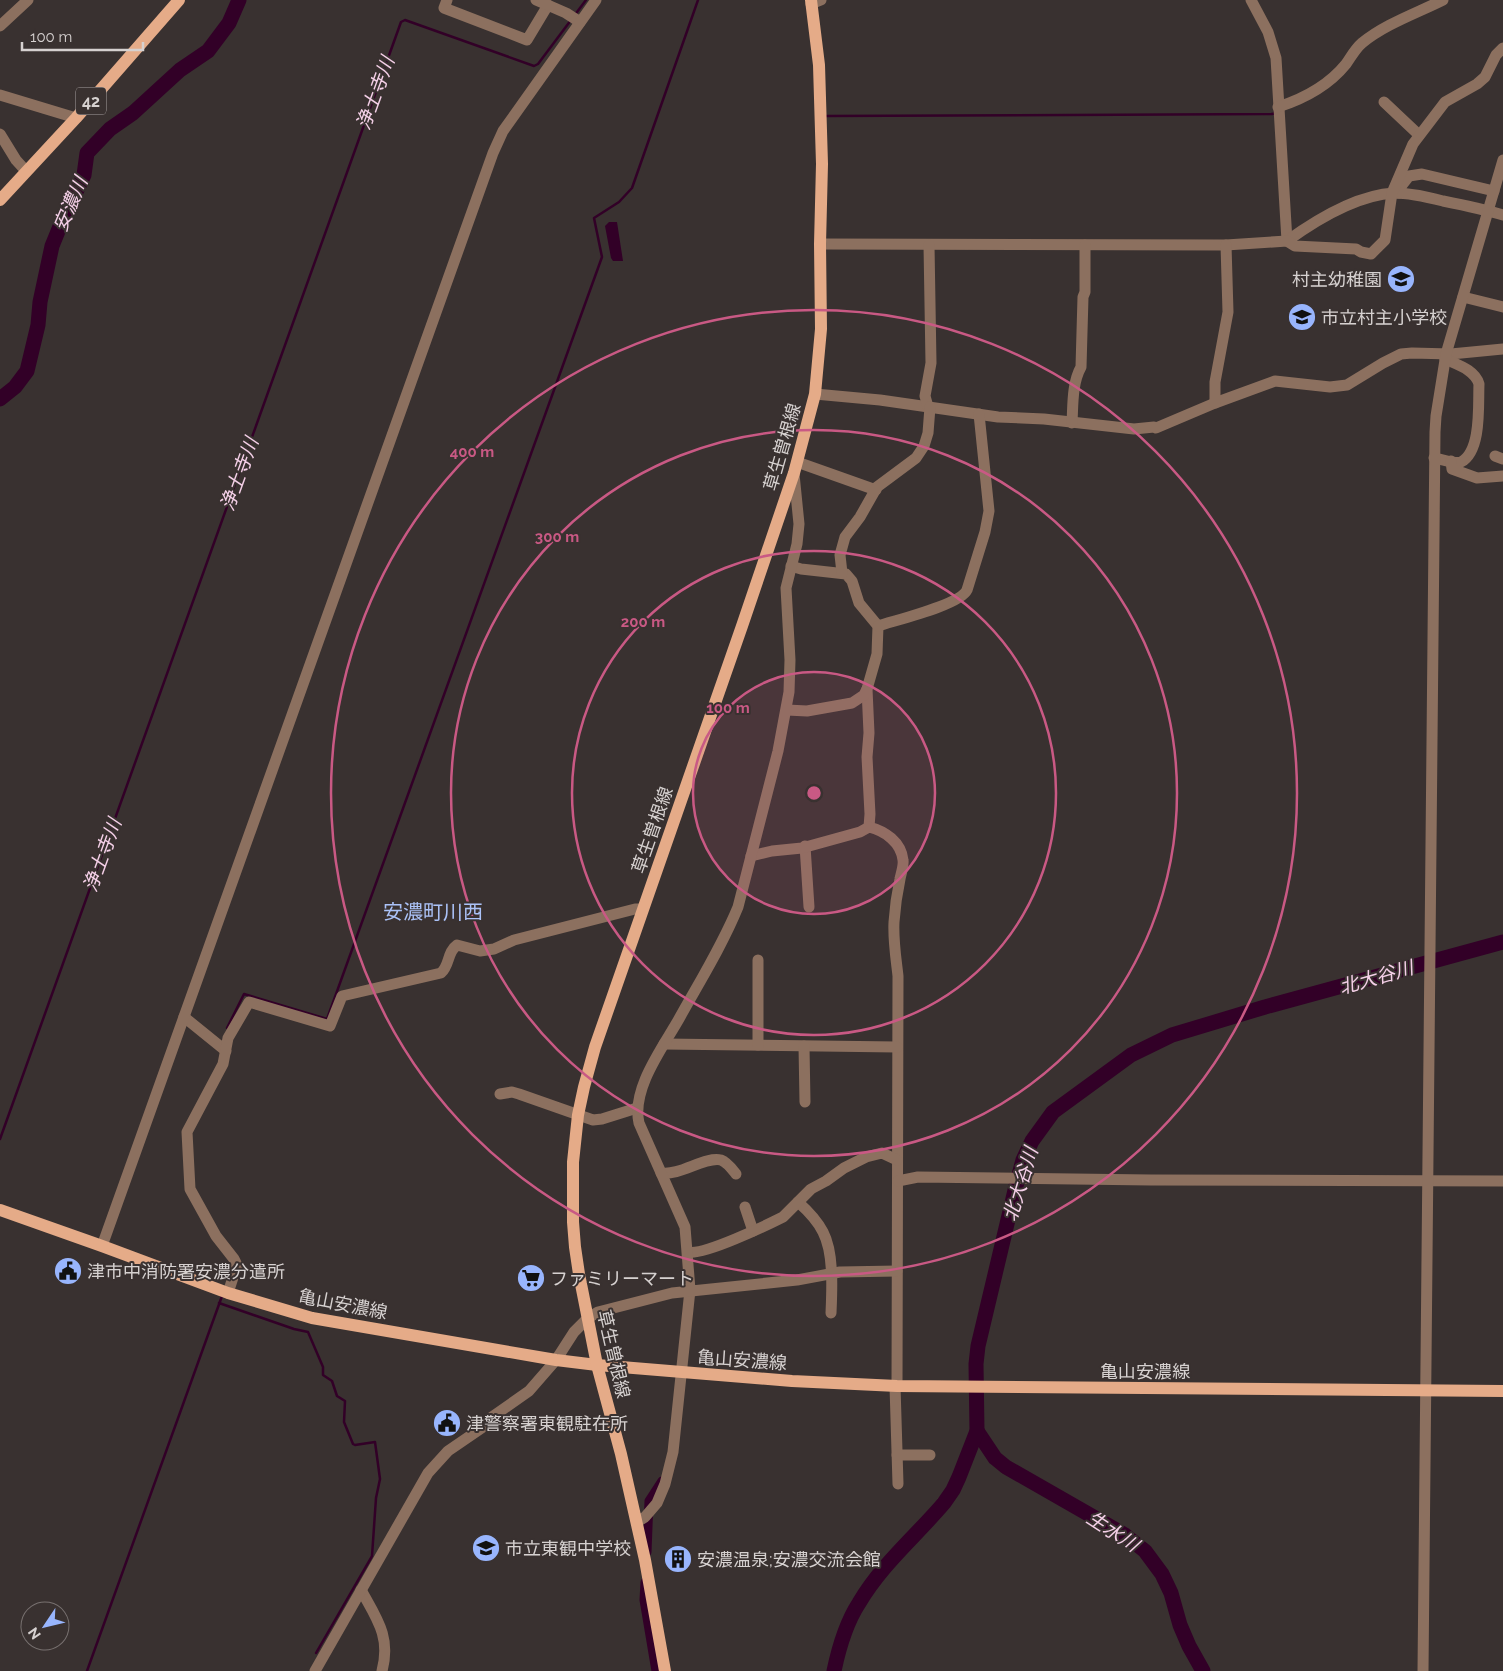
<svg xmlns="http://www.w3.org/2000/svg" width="1503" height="1671" viewBox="0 0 1503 1671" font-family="Raleway,'Noto Sans JP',sans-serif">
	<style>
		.water { fill: #320027 }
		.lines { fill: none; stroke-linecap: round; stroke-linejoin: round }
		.stream { stroke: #320027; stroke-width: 2.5 }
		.canal { stroke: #320027; stroke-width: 9 }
		.river { stroke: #320027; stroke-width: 15 }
		.minor { stroke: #8c705f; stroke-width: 11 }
		.major { stroke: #e5ab88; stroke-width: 12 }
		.ring { fill: none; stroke: #c95984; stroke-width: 2.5 }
		.labels { text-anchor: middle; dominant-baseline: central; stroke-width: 4; stroke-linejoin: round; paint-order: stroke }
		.shield { fill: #393130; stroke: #a7a1a0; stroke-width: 1 }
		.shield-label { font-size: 16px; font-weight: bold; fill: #d6d1d0 }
		.poi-label { font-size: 18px; fill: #d6d1d0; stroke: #393130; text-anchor: start }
		.street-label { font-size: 18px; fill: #d6d1d0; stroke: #393130 }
		.water-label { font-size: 19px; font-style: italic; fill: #f5d0e8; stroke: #393130 }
		.quarter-label { font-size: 20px; fill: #abc2f7; stroke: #393130 }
		.centre { fill: #c95984; stroke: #393130; stroke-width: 2.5 }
		.ring-label { font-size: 15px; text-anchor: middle; font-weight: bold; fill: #c95984; stroke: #393130; stroke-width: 4; stroke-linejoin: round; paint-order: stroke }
	</style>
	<rect width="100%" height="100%" fill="#393130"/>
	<path class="water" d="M609,222h8l6,39h-10l-2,-3 -6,-32z"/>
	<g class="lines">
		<g class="stream">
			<path d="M574,16l12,-16"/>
			<path d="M825,116l447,-2 5,-1"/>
			<path d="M227,1028l17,-34 83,25 275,-762 -8,-39 25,-16 13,-14 66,-188"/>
			<path d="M0,1139l401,-1117 4,-2 129,46 4,-2 33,-44"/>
			<path d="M219,1303l75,26 14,3 15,35v8l9,6 5,15 8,5 -1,21 9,22 2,1 20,-3 5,37 -4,19 -4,58 -56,97"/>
			<path d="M87,1671l135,-375"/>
		</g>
		<g class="canal">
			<path d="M647,1552l2,-51 13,-20"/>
			<path d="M645,1582l-1,18 12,71"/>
		</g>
		<g class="river">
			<path d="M0,399l15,-12 12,-16 11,-46 2,-23 12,-56 11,-27 21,-44 3,-22 23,-24 23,-16 47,-43 28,-19 21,-28 10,-23"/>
			<path d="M977,1431l18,27 11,9 119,68 20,16 17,23 9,19 9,32 9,21 14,25"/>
			<path d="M834,1671c5,-24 12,-48 25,-68 22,-38 57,-67 85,-100l9,-13 6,-13 18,-46 -1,-67 2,-18 38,-160 7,-26 9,-19 21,-29 78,-57 41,-20 93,-28 238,-65"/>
		</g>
		<g class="minor">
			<path d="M447,0l-3,8 83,32 21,-35"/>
			<path d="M536,0l30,13 14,9"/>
			<path d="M1251,0l17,32 8,26 11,183"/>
			<path d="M811,4l10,-4"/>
			<path d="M0,26l28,-26"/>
			<path d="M0,95l76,23"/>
			<path d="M1384,102l35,33"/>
			<path d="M1278,107c25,-8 51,-22 68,-43 5,-7 9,-15 16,-21 23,-19 55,-30 81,-43"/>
			<path d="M0,134l16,26 10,11"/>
			<path d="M1399,193l3,-8 7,-9 13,-2 72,17"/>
			<path d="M1287,241c29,-21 70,-46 107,-48 17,0 33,4 49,8 20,4 40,8 60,14"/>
			<path d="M820,244l406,1 61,-4 8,5 61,3 5,3 10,2 14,-14 7,-47 21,-49 32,-42 32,-18 8,-7 11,-22 7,-7"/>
			<path d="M1463,297l40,10"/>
			<path d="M815,394l65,6 118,17 46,2 90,10 20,-2 2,1 59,-25 60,-22 55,6 17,-2 36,-22 18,-9 11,-1 39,1 52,-5"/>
			<path d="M1215,403v-21l13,-70 -2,-67"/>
			<path d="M928,407l-3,-11 6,-33 -2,-118"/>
			<path d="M1072,423c1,-18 0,-40 9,-56l2,-70 2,-5v-47"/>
			<path d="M1495,456l8,3"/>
			<path d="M1434,458c7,1 22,6 27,4 21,-11 17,-58 18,-78 -4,-14 -21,-19 -34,-25"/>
			<path d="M1451,461l1,8 25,9 26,-2"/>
			<path d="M797,462l79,28"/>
			<path d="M791,566l10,3 45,5 6,7 7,22 19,23 -1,28 -10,35 2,44 -2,24 3,57 -1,13"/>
			<path d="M842,573l-2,-18 5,-18 15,-20 17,-30 39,-29 8,-12 4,-13 2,-26"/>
			<path d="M878,626c18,-6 82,-21 89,-36l18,-58 4,-21 -10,-97"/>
			<path d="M787,710l20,1 45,-8 12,-8 3,-6"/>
			<path d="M805,846l4,61"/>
			<path d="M751,856l21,-5 30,-3 58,-16 9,-5c16,4 32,15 34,33 1,6 -2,13 -3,19 -3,14 -5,28 -6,43 -1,18 2,36 4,54l-1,410"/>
			<path d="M184,1017l42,34"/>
			<path d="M664,1044l233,3"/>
			<path d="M758,1045v-85"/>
			<path d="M804,1046l1,56"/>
			<path d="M500,1094l12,-2 7,2 74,26 9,-1 35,-11"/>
			<path d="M661,1173c19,3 44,-17 60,-13 6,2 11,9 15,14"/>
			<path d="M898,1181l20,-4 233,3 352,1"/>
			<path d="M798,1202c9,8 20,20 25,30 11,21 9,57 8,81"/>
			<path d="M745,1207l8,24"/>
			<path d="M102,1246l391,-1093 10,-22 93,-131"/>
			<path d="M688,1252c15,4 79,-27 95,-35l28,-28 15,-8 18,-13 22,-11 16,-4 15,7"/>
			<path d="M228,1293l9,-28 -3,-6 -18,-23 -26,-47 -3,-57 36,-68 5,-26 21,-36 81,24 12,-30 99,-23c9,-8 6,-21 16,-28l23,6 14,-2 20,-9 121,-31h8"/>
			<path d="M895,1386l3,98"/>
			<path d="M897,1455h33"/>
			<path d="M637,1522l8,-5 12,-14 8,-19 8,-32 17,-162 -5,-63 -46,-104c-8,-35 25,-77 41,-106 20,-36 42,-71 58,-110l40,-156 11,-59 1,-32 -4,-72 11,-44 2,-20 -5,-50"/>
			<path d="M361,1590c16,29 30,47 21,81"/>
			<path d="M315,1671l113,-198 20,-22 38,-26 6,-8 37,-26 27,-31 18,-28 14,-14 10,-6 74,-19 125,-13 43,-8 57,-1"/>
			<path d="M1423,1671l12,-1239 1,-16 10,-62 57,-194"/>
		</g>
		<g class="major">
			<path d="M0,200l76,-82 103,-118"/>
			<path d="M0,1210l102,36 126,47 84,25 244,42 41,5 195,16 105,5 606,5"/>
			<path d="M665,1671l-20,-111 -24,-106 -24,-89 -18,-91 -4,-27 -2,-25v-60l5,-47 6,-28 11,-40 147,-421 52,-153 21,-79 6,-65 -1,-85 2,-80 -3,-99 -8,-65"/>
		</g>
	</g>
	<circle cx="814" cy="793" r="121" fill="#c95984" fill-opacity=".12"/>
	<g class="ring">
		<circle cx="814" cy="793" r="121"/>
		<circle cx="814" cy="793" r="242"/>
		<circle cx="814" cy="793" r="363"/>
		<circle cx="814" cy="793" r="483"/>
	</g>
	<defs>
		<symbol id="school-disc" viewBox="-11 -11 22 22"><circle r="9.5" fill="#98b5fd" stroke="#393130"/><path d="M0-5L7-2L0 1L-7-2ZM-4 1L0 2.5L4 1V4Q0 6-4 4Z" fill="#111"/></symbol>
		<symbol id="civic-disc" viewBox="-11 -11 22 22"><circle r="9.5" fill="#98b5fd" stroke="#393130"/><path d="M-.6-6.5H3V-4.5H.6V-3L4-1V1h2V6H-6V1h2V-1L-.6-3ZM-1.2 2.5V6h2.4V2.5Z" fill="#111"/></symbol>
		<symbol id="supermarket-disc" viewBox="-11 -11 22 22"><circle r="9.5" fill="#98b5fd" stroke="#393130"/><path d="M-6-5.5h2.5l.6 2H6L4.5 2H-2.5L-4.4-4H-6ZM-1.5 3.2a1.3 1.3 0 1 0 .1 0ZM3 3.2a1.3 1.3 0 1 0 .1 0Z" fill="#111"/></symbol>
		<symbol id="building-disc" viewBox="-11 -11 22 22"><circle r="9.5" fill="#98b5fd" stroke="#393130"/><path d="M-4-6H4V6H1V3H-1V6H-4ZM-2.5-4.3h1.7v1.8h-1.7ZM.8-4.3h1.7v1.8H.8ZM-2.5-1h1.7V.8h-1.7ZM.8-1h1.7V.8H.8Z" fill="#111"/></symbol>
	</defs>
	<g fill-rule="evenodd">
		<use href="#school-disc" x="1385" y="263" width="32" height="32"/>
		<use href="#school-disc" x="1286" y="301" width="32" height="32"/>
		<use href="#civic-disc" x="52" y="1255" width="32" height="32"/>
		<use href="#supermarket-disc" x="515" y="1262" width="32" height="32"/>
		<use href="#civic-disc" x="431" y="1407" width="32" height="32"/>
		<use href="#school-disc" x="470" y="1532" width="32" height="32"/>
		<use href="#building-disc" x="662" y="1543" width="32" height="32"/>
	</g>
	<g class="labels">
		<rect class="shield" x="76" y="87.5" width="30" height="27" rx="4"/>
		<g class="shield-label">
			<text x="91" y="101">42</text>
		</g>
		<g class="poi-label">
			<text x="1382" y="279" text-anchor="end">村主幼稚園</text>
			<text x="1321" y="317">市立村主小学校</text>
			<text x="87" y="1271">津市中消防署安濃分遣所</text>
			<text x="550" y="1278">ファミリーマート</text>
			<text x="466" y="1423">津警察署東観駐在所</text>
			<text x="505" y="1548">市立東観中学校</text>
			<text x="697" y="1559">安濃温泉;安濃交流会館</text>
		</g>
		<g class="street-label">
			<text transform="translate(782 447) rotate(-74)">草生曽根線</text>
			<text transform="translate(652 830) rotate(-71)">草生曽根線</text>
			<text transform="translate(343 1304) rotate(11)">亀山安濃線</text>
			<text transform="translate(614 1354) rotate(77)">草生曽根線</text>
			<text transform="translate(742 1360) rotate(4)">亀山安濃線</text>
			<text x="1145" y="1371">亀山安濃線</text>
		</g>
		<g class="water-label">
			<text transform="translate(375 93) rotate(-70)">浄土寺川</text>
			<text transform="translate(70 204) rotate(-67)">安濃川</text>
			<text transform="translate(239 474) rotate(-70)">浄土寺川</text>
			<text transform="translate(102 855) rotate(-70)">浄土寺川</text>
			<text transform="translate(1376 977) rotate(-16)">北大谷川</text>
			<text transform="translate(1020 1184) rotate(-73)">北大谷川</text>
			<text transform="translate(1113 1531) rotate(33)">生水川</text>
		</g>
		<g class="quarter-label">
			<text x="433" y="912">安濃町川西</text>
		</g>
	</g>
	<circle cx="814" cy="793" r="8" class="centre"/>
	<g class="ring-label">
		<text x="472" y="457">400 m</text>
		<text x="557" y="542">300 m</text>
		<text x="643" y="627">200 m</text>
		<text x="728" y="713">100 m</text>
	</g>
	<g transform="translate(45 1626) rotate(235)"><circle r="24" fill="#393130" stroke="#787170"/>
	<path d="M0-4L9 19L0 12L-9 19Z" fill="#98b5fd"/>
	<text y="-8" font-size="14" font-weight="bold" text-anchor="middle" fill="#d6d1d0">N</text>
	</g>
	<path d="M22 42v8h121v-8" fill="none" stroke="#d6d1d0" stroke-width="2.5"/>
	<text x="30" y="42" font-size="15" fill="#d6d1d0" stroke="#393130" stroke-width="4" paint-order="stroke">100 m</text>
</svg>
